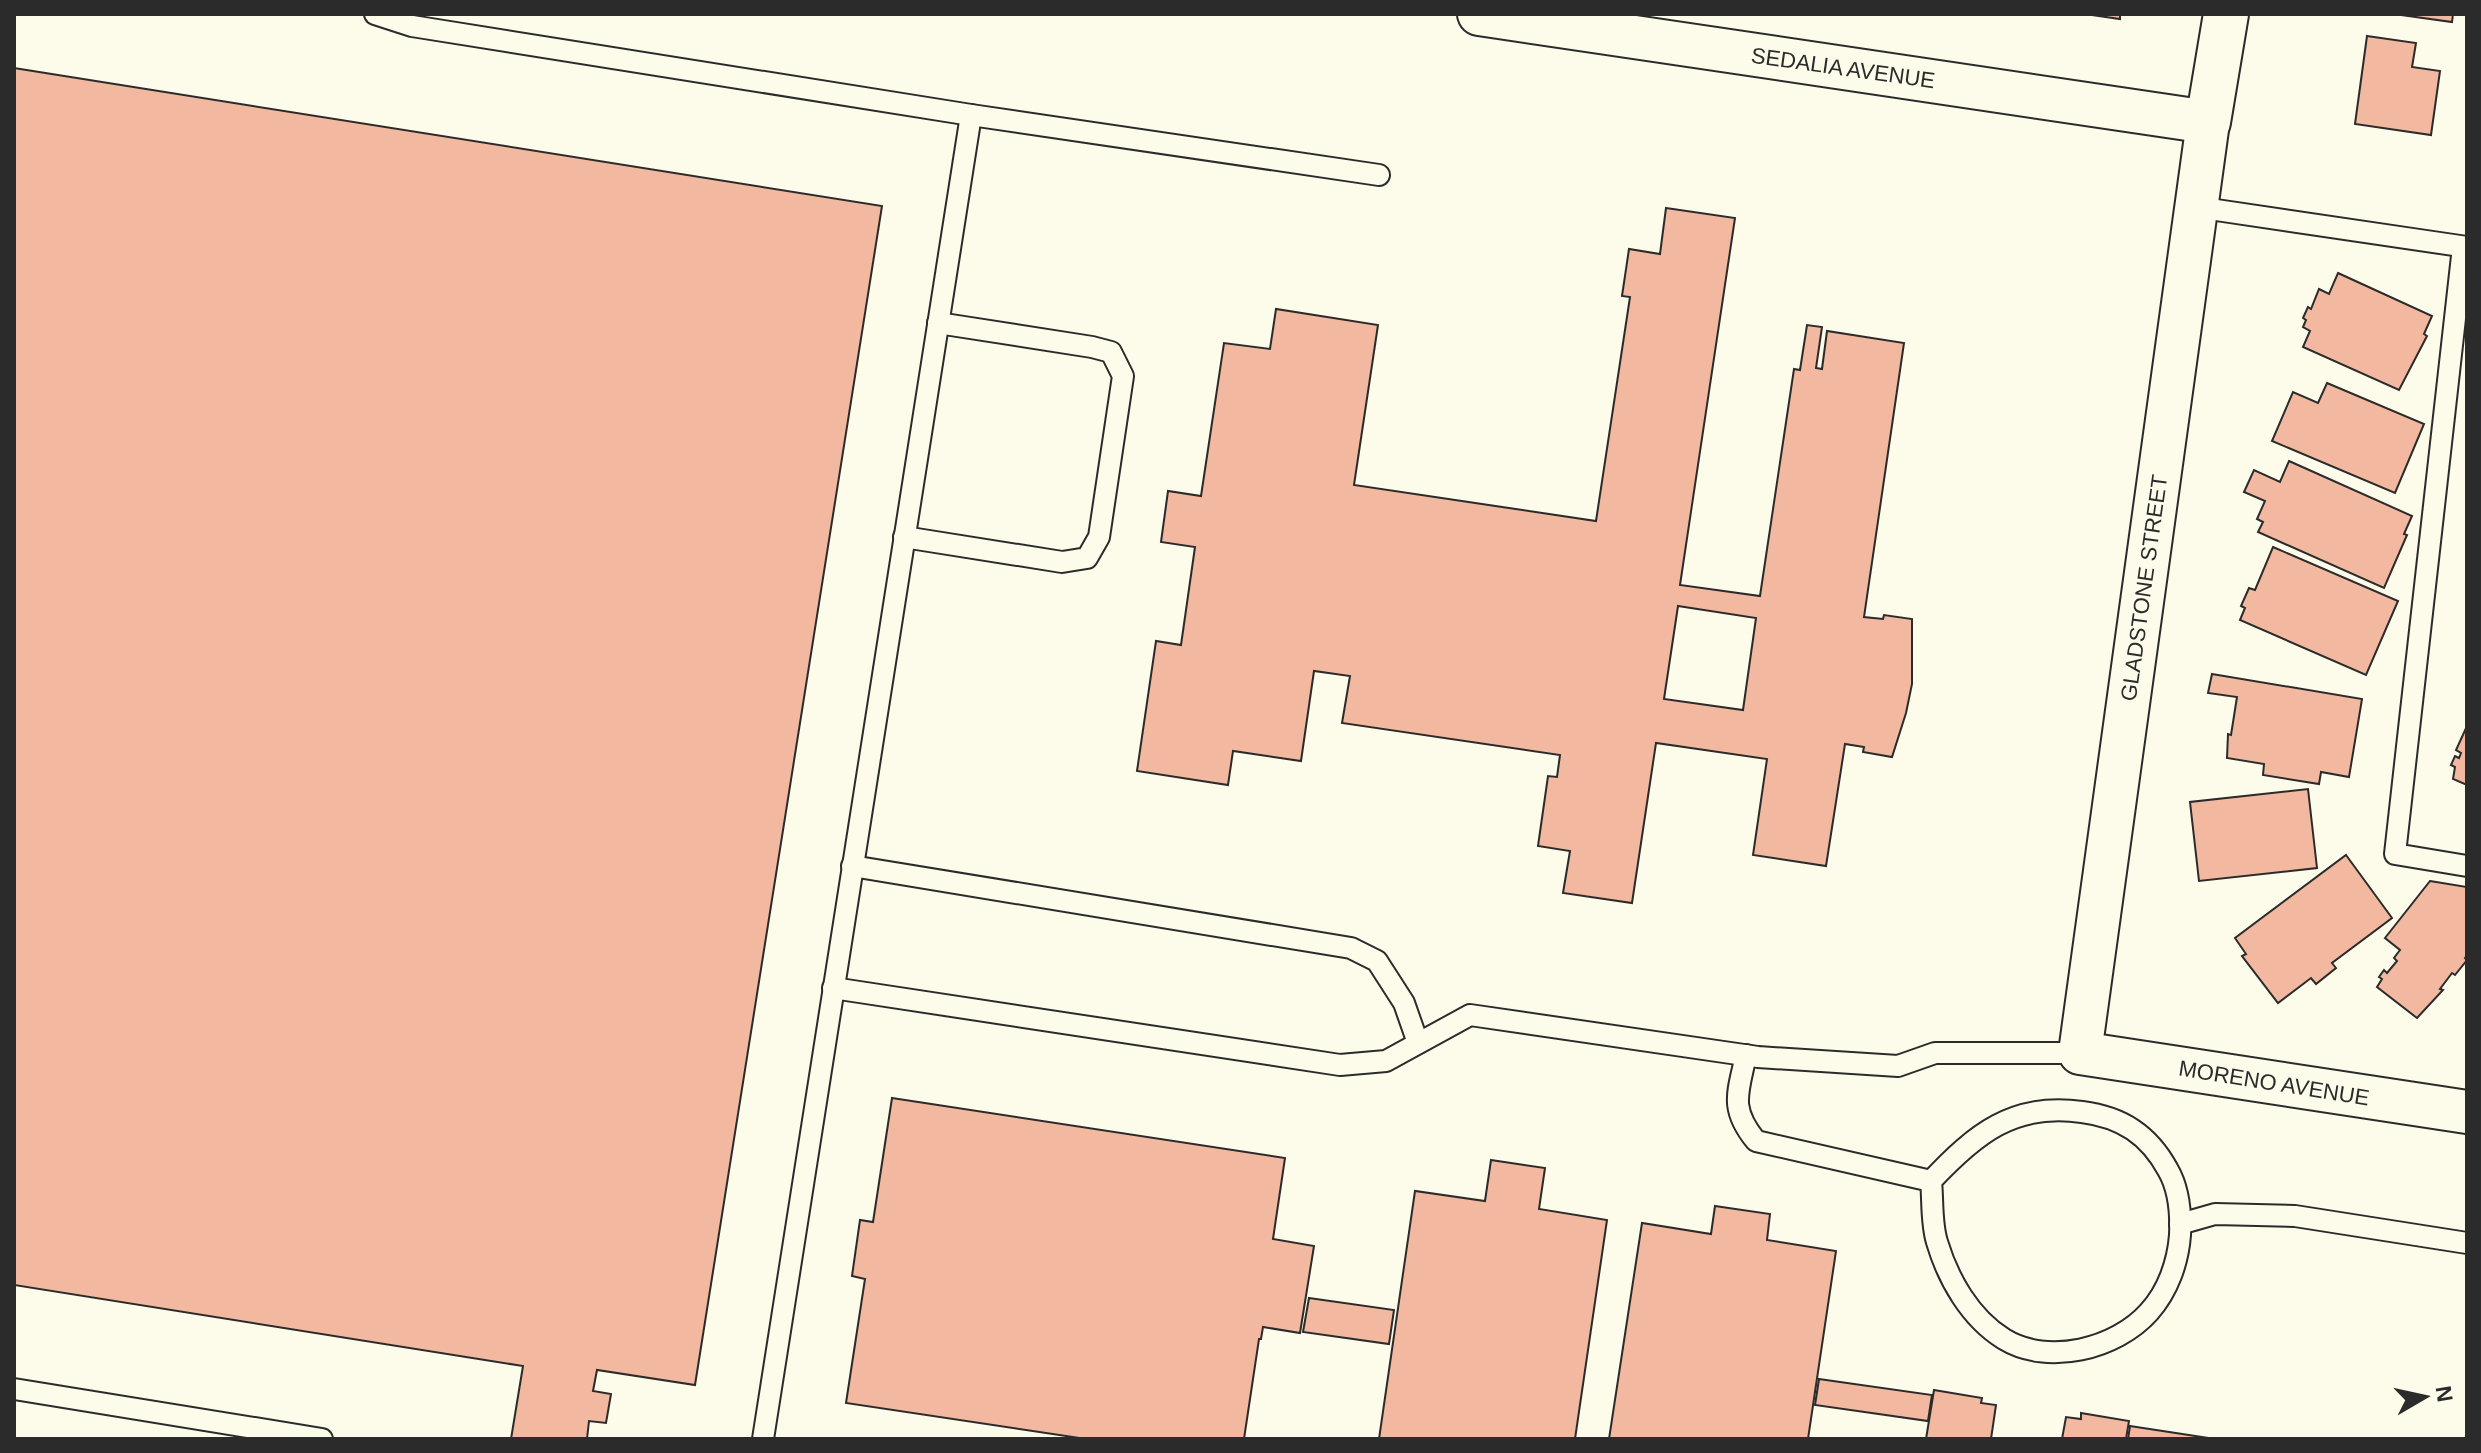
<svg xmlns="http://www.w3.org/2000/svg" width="2481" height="1453" viewBox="0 0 2481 1453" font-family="Arial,sans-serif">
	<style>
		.building { fill: #f2b8a0; stroke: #2b2b2b; stroke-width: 2; fill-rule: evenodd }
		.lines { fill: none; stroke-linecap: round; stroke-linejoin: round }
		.lane-casing { stroke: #2b2b2b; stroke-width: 24 }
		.street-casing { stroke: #2b2b2b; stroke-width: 46 }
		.secondary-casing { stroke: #2b2b2b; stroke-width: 48 }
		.lane { stroke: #fdfbea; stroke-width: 20 }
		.street { stroke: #fdfbea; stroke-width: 42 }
		.secondary { stroke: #fdfbea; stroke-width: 44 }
		.labels { text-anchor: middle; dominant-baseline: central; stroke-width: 6; stroke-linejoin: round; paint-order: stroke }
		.street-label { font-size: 22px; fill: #2b2b2b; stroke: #fdfbea }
	</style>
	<rect width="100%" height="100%" fill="#fdfbea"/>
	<g class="building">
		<path d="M2085,14h35v5z"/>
		<path d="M2394,14h59l-1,8z"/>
		<path d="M2367,36l49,7 -4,24 28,4 -9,64 -76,-11z"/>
		<path d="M14,68l868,138 -187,1179 -98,-15 -4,21 18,3 -5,29 -17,-2 -2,18h-76l12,-73 -509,-81z"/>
		<path d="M1666,208l69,10 -55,367 80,11 34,-227 6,1 7,-45 15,2 -6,41 6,1 5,-38 77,12 -40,274 19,2 1,-4 28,4v65l-6,29 -14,44 -29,-5 1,-5 -19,-3 -19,122 -73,-11 14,-96 -111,-16 -24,160 -69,-10 7,-42 -32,-5 10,-70 9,1 3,-22 -218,-32 8,-47 -36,-5 -13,90 -68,-10 -5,34 -91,-14 19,-130 25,4 14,-98 -34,-5 7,-51 33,5 23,-153 46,6 6,-40 102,16 -24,160 242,36 34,-224 -8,-1 7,-47 31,5zM1678,606l78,12 -13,92 -79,-11z"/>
		<path d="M2338,273l94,43 -8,18 3,2 -28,54 -96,-43 7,-16 -7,-4 3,-7 -3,-2 5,-11 3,2 8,-20 10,5z"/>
		<path d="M2327,383l97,41 -29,69 -123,-52 21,-49 25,11z"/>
		<path d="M2289,461l123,55 -8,18 3,1 -23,53 -126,-56 5,-10 -6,-3 8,-18 -21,-9 10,-22 26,12z"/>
		<path d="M2273,547l125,54 -32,74 -126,-55 5,-12 -4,-2 8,-18 6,2z"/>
		<path d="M2212,674l150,25 -13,78 -28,-5 -2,12 -56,-9 1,-11 -37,-6 1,-24 3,1 6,-38 -29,-4z"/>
		<path d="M2467,726v59l-14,-6 2,-12 -4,-2 4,-9 4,2 2,-5 -5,-3z"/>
		<path d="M2308,789l9,79 -118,13 -9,-79z"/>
		<path d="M2346,855l46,63 -60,45 4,5 -20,16 -5,-6 -33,25 -36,-47 4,-2 -11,-16z"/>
		<path d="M2430,881l37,6v68l-2,3 2,2 -12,15 -3,-2 -12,16 3,1 -26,28 -40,-31 5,-8 -3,-2 5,-7 3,3 10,-12 -3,-3 6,-8 -15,-12z"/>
		<path d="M892,1098l393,60 -12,81 41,7 -14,87 -37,-6 -2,12h-2l-15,100h-158l-240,-36 19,-124 -13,-3 8,-56 13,2z"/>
		<path d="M1491,1160l54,8 -6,41 68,11 -32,219h-196l36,-248 70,10z"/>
		<path d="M1715,1206l55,8 -3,26 69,11 -28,188h-199l33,-216 69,11z"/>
		<path d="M1309,1298l85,12 -5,34 -86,-12z"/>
		<path d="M1819,1379l113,16 -4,26 -113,-16z"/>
		<path d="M1934,1390l48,8 -1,5 15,2 -5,34h-65z"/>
		<path d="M2081,1413l48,8 -3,18h-64l4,-22 15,2z"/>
		<path d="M2130,1426l85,13h-87z"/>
	</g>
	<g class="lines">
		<defs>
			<g id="lane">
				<path d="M375,14l37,12 559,89 408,60"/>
				<path d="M2196,207l271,40"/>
				<path d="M2463,247l-68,607 72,12"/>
				<path d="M904,537l158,25 25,-4 12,-21 24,-161 -12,-24 -19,-5 -154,-24"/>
				<path d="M852,866l499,82 26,13 27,42 14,40"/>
				<path d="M833,988l507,77 46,-4 84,-46 288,42 140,9 37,-13h145"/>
				<path d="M1746,1055c-8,38 -17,53 10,86l175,40c2,19 0,42 6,61 11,37 33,76 67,97 44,27 112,10 145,-27 19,-21 29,-50 31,-77 1,-22 -1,-46 -12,-65 -19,-35 -46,-53 -86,-58 -68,-10 -107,22 -151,69"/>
				<path d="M2180,1224l35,-10 80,2 172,27"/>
				<path d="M14,1389l308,50"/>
				<path d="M763,1439l208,-1324"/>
			</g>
			<path id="street" d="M1479,14l729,108 -128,931 387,59"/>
			<path id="secondary" d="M2208,122l18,-108"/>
		</defs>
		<use href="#lane" class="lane-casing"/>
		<use href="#street" class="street-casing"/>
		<use href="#secondary" class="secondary-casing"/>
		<use href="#lane" class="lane"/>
		<use href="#street" class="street"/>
		<use href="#secondary" class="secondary"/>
	</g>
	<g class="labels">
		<g class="street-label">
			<text transform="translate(1843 68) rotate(8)">SEDALIA AVENUE</text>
			<text transform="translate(2144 588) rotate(-82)">GLADSTONE STREET</text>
			<text transform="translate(2274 1083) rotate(9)">MORENO AVENUE</text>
		</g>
	</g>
	<rect width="2481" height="1453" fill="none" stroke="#2b2b2b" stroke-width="32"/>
	<g transform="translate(2425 1397) rotate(81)" stroke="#fdfbea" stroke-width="6" paint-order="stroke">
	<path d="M0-6L14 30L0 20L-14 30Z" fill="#2b2b2b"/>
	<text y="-12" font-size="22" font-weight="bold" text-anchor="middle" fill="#2b2b2b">N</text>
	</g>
</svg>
